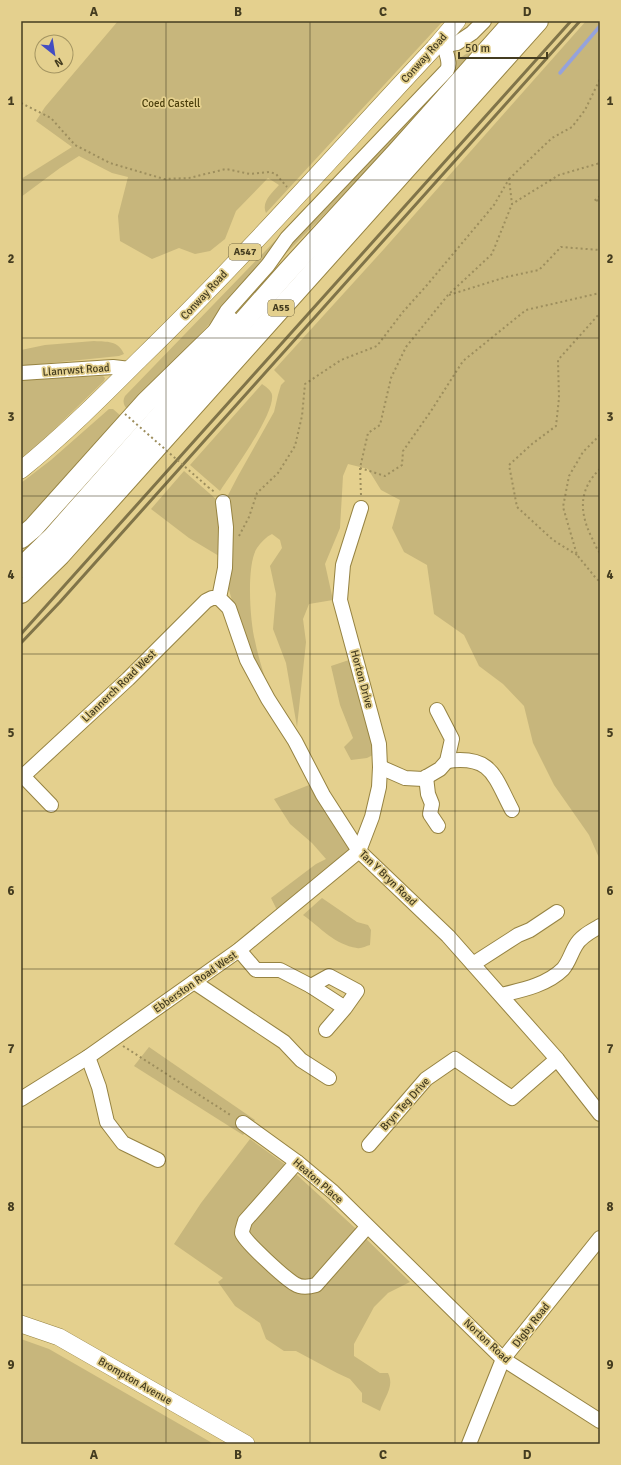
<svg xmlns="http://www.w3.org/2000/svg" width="621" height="1465" viewBox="0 0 621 1465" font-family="Signika,sans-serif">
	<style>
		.green { fill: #c7b67c }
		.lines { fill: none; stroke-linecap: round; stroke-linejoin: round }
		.stream { stroke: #95a2db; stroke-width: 3.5 }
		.minor-casing { stroke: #968342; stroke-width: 16 }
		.major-casing { stroke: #968342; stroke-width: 18 }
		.highway-casing { stroke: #968342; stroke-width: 22 }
		.path { stroke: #9d8e5d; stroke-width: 2; stroke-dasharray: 2 3; stroke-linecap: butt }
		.minor { stroke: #fff; stroke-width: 14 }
		.major { stroke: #fff; stroke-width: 17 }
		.highway { stroke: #fff; stroke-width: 20 }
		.rail { stroke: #807449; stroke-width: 3 }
		.path-bridge { stroke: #9d8e5d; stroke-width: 2; stroke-dasharray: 2 3; stroke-linecap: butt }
		.grid { fill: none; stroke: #443c20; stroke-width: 1; stroke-opacity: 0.55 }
		.labels { text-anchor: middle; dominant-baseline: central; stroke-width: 3.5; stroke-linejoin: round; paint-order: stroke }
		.shield { fill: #e4d08e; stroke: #746841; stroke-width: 1 }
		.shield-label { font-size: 10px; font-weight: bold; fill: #443c20 }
		.street-label { font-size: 11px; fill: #443c20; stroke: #e4d08e }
		.park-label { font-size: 11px; fill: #4d400d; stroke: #e4d08e }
		.neatline { fill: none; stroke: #443c20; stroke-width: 1.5 }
		.grid-label { font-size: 13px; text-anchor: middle; font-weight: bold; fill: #443c20 }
	</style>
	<rect width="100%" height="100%" fill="#e4d08e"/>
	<g class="green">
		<path d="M118,21h325l-177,192c-5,-11 6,-20 13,-28l-11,-7 -32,33 -11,28 -15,12 -15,3 -16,-6 -27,11 -32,-18 -2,-25 10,-39 -16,-4 -33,-17 -19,12 -39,29v-18l51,-32 -36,-26 9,-14z"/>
		<path d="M586,21h14v839l-11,-25 -35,-50 -21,-42 -9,-37 -21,-22 -24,-18 -15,-31 -30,-21 -7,-49 -23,-13 -12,-24 8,-28 -19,-10 -13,-21 -20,-5 -5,12 -3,52 -15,36 8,36 -24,4 -6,15 3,23 -9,85 -11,-64 -13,-34 3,-35 -6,-28 12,-18 -2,-8 -8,-6c-6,3 -11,8 -15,14 -11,16 -7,74 -2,93 4,20 11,39 17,59l-20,-41 -16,-44 -7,-25 -3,-91 12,-23 36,-64 4,-17 3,-10 4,-4 -11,-11 110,-121z"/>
		<path d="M475,48l-94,107 -60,63 -87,88 220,-244z"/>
		<path d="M446,67l-183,200 -135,143c-4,-4 -6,-8 -3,-14l146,-151 154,-163z"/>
		<path d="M94,341c13,1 24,-1 30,13l-5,2 -98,10v-16l24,-5z"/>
		<path d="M103,376l2,2 -1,3 -67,65 -16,12v-78z"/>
		<path d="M262,384c3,2 10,7 10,11 3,19 -40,78 -52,96l-30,-26z"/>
		<path d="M109,409h4l9,8 -101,114v-48l30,-23z"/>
		<path d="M184,471l33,29 3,5 -1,51 -30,-18 -38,-29z"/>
		<path d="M352,659l25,94 -10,5 -16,2 -7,-13 9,-9 -13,-33 -9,-39z"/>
		<path d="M309,785l9,12 5,13 26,36v6l-6,7 -16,8 -35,29 -14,16 -7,-14 45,-34 10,-5 -14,-16 -22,-19 -16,-25z"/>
		<path d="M322,898l35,24 11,3 3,5 -1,15c-4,1 -9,4 -13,3 -22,-3 -37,-21 -54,-33z"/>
		<path d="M149,1047l106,73 -12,15 -109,-69z"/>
		<path d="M250,1139l36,26 68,62 56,55 -22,11 -14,14 -20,37v12l26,17h8c7,14 -4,24 -8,38l-18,-9v-9l-12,-14 -13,-6 -41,-22h-12l-18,-12 -6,-16 -25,-17 -17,-24 5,-4 -49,-34 27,-41z"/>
		<path d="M21,1339l28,10 165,95h-193z"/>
	</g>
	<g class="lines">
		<path class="stream" d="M560,73l40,-47"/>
		<defs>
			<g id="minor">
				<path d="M435,47l22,-4 15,-10 12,-12"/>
				<path d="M216,329l11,-18 41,-46 19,-27 160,-168c4,-7 -1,-17 -3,-24"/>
				<path d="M21,373l92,-6 17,2"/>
				<path d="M223,502l3,25 -1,41 -6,30 10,10 18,52 21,39 27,42 28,54 36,56 89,85 109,123 43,55"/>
				<path d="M447,761c45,-6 47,15 65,49"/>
				<path d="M380,767l25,11 18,1 17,-10 7,-8 5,-22 -15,-29"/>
				<path d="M23,776l28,29"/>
				<path d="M426,777l2,17 4,10 -2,10 8,12"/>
				<path d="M21,778l107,-99 78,-78 6,-3h7"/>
				<path d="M239,950l17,20h24l31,16"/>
				<path d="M473,964l45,-29 12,-5 27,-18"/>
				<path d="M194,982l90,60 17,18 28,18"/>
				<path d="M501,995c21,-5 46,-10 62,-26 6,-7 8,-16 13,-24 5,-9 16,-14 24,-19"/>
				<path d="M326,1030l19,-22 12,-17 -28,-15 -18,10 34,22"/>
				<path d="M88,1057l11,30 8,35 16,21 35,17"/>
				<path d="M21,1099l67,-42 151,-107 120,-99 13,-34 7,-30 1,-20 -1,-23 -39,-144 3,-35 18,-57"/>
				<path d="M243,1123l54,39 36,30 170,167 97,62"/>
				<path d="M369,1145l57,-66 29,-20 57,39 45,-39"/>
				<path d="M297,1162l-52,59c-1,4 -3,8 -3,12 3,9 44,46 53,51 6,4 14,3 21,1l51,-58"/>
				<path d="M469,1444l34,-85 97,-121"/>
			</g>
			<g id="major">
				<path d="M21,470c42,-34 81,-73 119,-111 102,-99 197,-207 294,-311l23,-27"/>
				<path d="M21,1324l38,13 187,107"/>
			</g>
			<g id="highway">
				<path d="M21,538l12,-10 113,-126 83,-81"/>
				<path d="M21,568l31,-30 234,-265 112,-122 116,-130"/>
				<path d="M21,593l39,-38 478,-534"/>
			</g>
		</defs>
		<use href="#minor" class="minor-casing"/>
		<use href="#major" class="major-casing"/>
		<use href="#highway" class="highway-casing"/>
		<g class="path">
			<path d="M21,103l30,15 24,27 35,18 54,16 25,-1 37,-9 24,5 20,-2 6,2 11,13"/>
			<path d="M509,179l43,-41 20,-11 13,-17 15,-31"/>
			<path d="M600,196l-6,5 6,-1"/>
			<path d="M449,295l57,-18 33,-7 22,-23 39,3"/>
			<path d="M600,435l-17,17 -14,24 -6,31 14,48 18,22 5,5"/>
			<path d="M600,453v6"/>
			<path d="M360,468l25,8 17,-11 1,-14 28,-40 32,-50 63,-51 74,-17"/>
			<path d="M600,469c-21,20 -21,42 -9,67 3,6 5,12 9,17"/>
			<path d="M208,487l8,6"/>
			<path d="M361,495l-1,-27 8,-35 12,-8 11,-47 15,-31 42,-52 44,-41 20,-50"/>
			<path d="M239,536l10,-19 8,-24 21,-20 17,-27 7,-30 3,-32 36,-24 36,-14 25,-33 25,-28 67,-80 15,-26 3,25 47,-29 41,-12"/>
			<path d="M577,555l-24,-15 -36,-33 -8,-42 23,-21 24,-18 3,-28 -1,-38 42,-47"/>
			<path d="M123,1046l109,70"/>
		</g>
		<use href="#minor" class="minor"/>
		<use href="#major" class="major"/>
		<use href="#highway" class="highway"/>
		<g class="rail">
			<path d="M21,634l550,-613"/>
			<path d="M21,643l39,-41 520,-581"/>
		</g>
		<path class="path-bridge" d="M125,414l83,73"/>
	</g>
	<path class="grid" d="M166,21v1423M310,21v1423M455,21v1423M21,180h579M21,338h579M21,496h579M21,654h579M21,811h579M21,969h579M21,1127h579M21,1285h579"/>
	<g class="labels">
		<g class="shield">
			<rect x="229" y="244" width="32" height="16" rx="3"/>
			<rect x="268" y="300" width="26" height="16" rx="3"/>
		</g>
		<g class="shield-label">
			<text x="245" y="252">A547</text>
			<text x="281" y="308">A55</text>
		</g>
		<g class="street-label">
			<text transform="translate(424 58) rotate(-48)">Conway Road</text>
			<text transform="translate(204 295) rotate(-47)">Conway Road</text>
			<text transform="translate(76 370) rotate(-4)">Llanrwst Road</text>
			<text transform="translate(362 679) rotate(75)">Horton Drive</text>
			<text transform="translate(119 686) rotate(-44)">Llannerch Road West</text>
			<text transform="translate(388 878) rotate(44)">Tan Y Bryn Road</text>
			<text transform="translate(195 982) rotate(-35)">Ebberston Road West</text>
			<text transform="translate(405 1104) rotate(-48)">Bryn Teg Drive</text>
			<text transform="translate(318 1181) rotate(41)">Heaton Place</text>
			<text transform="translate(531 1325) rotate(-52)">Digby Road</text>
			<text transform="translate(487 1341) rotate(43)">Norton Road</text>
			<text transform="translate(135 1381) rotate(30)">Brompton Avenue</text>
		</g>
		<g class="park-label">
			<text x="171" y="103">Coed Castell</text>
		</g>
	</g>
	<rect width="621" height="1465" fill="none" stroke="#e4d08e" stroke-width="44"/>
	<g transform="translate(54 54) rotate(150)"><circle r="19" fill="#e4d08e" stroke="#a49562"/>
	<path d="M0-3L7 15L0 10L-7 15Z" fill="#434dc2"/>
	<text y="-6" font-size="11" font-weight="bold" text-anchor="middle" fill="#443c20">N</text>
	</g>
	<path d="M459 52v6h88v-6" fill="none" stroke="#443c20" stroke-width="2"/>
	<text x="465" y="52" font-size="12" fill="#443c20" stroke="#e4d08e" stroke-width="3" paint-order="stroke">50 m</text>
	<rect x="22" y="22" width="577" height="1421" class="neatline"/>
	<g class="grid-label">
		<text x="94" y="16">A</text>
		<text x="238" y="16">B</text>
		<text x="383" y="16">C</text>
		<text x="527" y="16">D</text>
		<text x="11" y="105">1</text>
		<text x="610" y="105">1</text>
		<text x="11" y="263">2</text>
		<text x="610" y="263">2</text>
		<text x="11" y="421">3</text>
		<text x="610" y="421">3</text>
		<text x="11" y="579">4</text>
		<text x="610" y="579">4</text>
		<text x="11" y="737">5</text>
		<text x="610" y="737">5</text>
		<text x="11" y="895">6</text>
		<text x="610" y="895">6</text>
		<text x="11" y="1053">7</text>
		<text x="610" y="1053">7</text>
		<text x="11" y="1211">8</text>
		<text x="610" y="1211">8</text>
		<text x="11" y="1369">9</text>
		<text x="610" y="1369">9</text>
		<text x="94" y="1459">A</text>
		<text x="238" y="1459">B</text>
		<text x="383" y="1459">C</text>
		<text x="527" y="1459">D</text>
	</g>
</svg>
